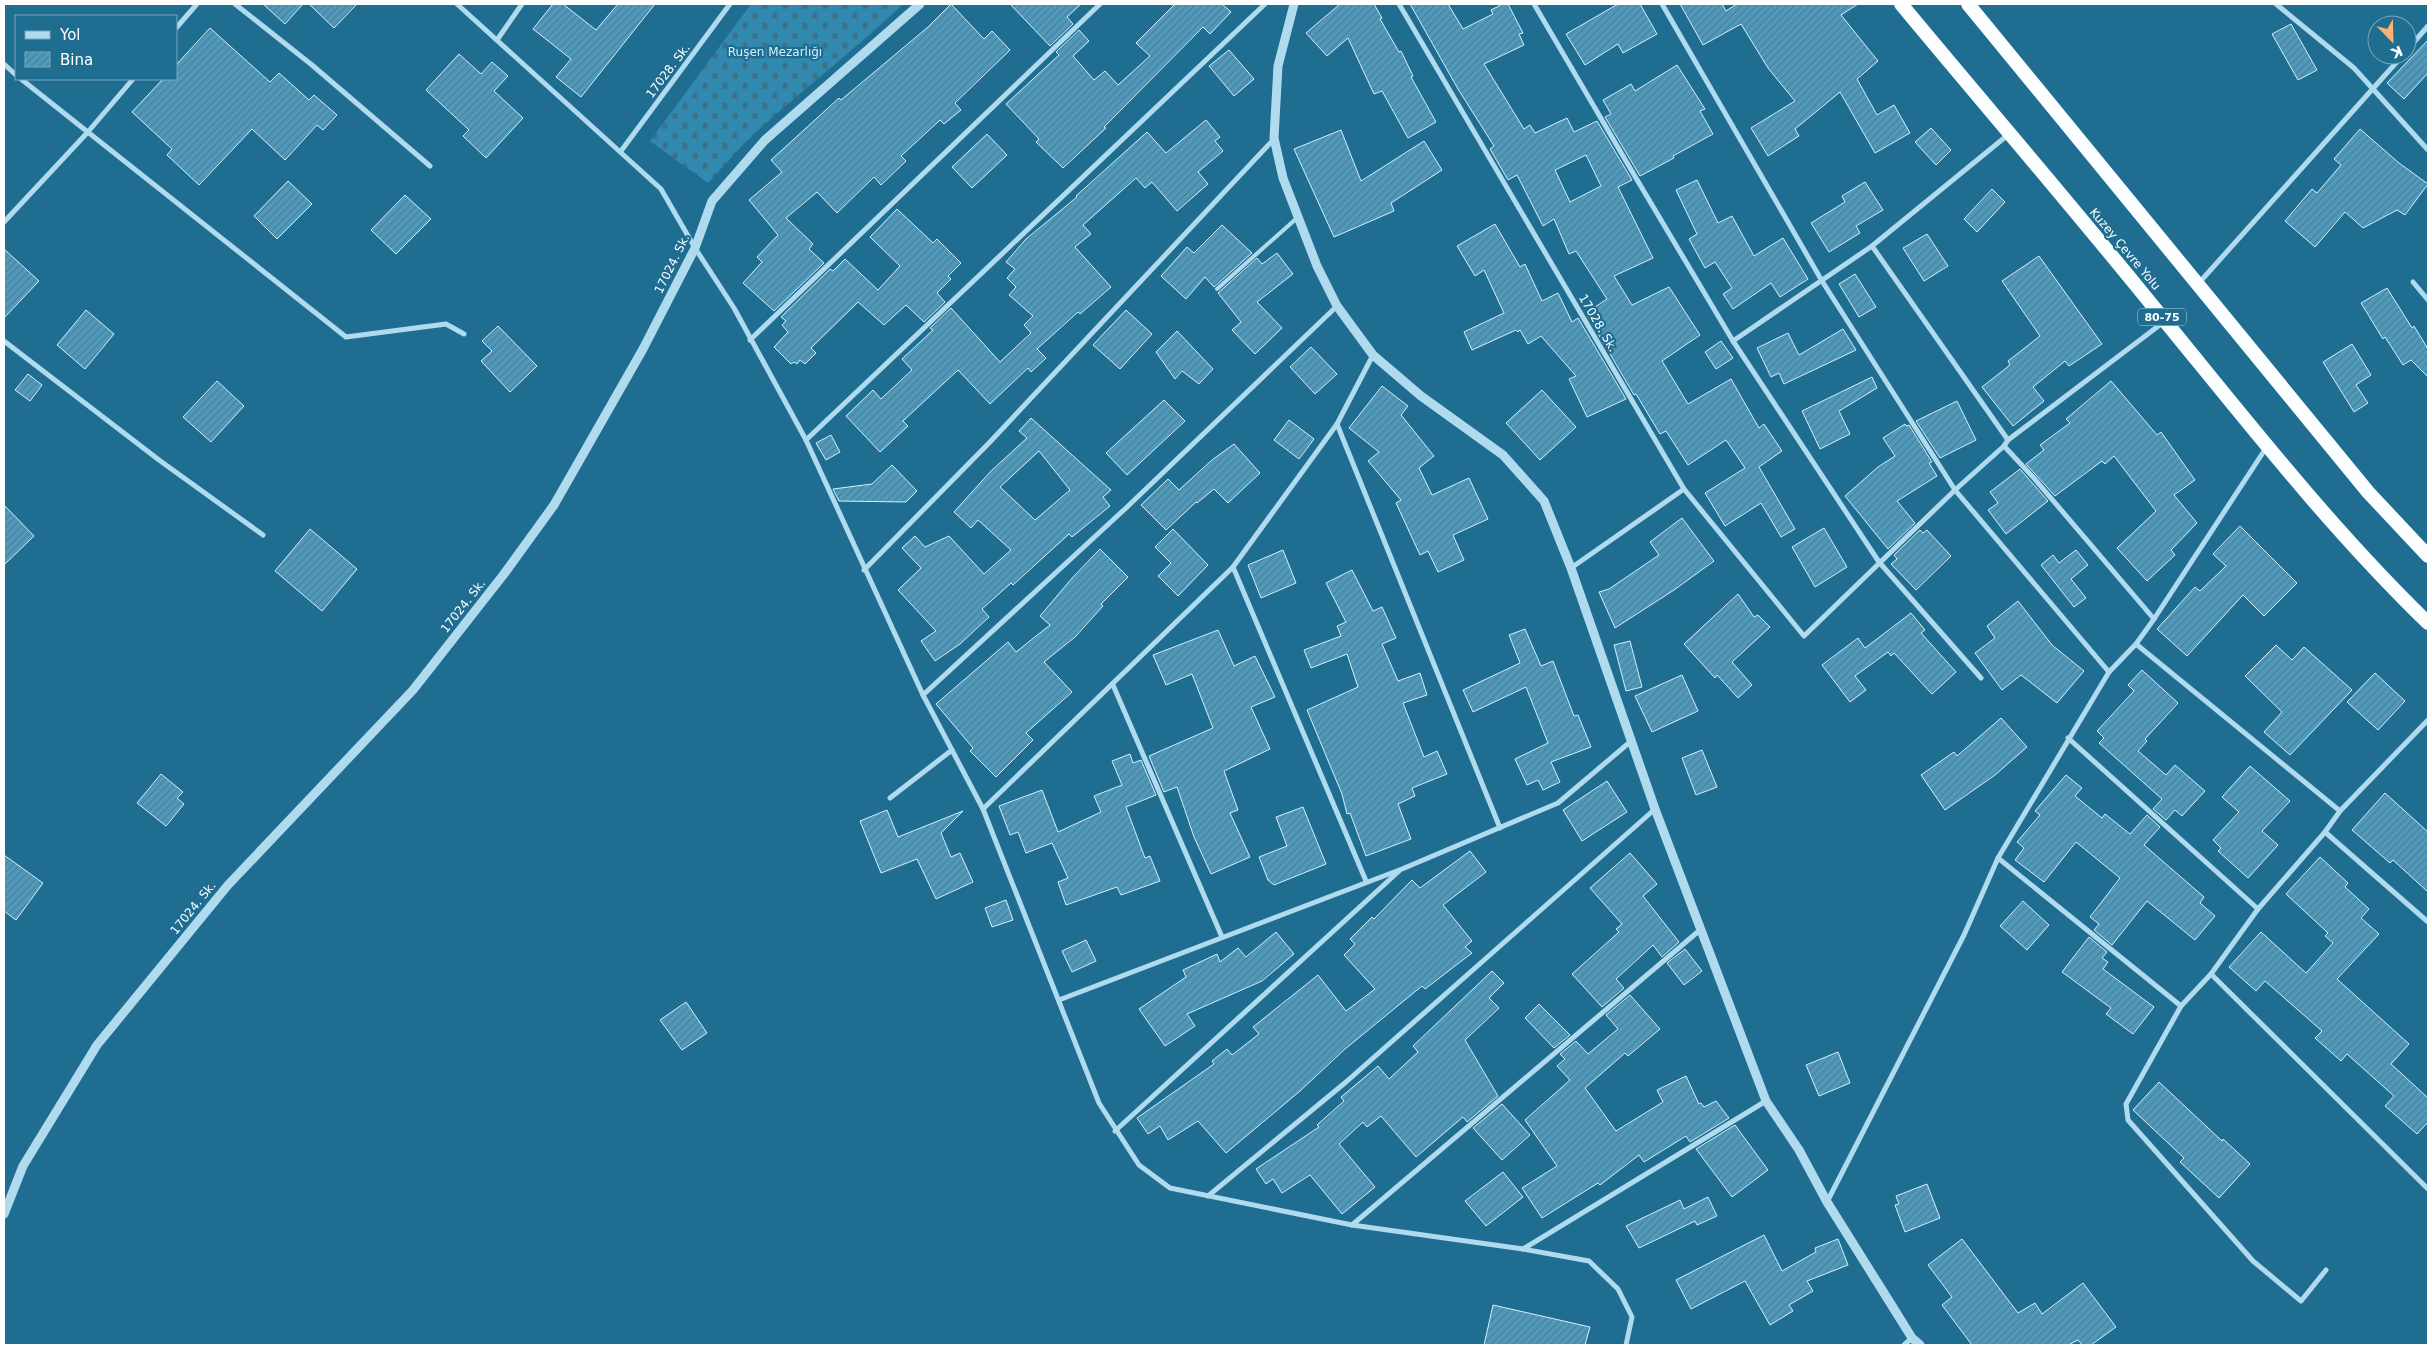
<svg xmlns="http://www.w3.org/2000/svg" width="2432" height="1349" viewBox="0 0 2432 1349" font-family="'DejaVu Sans',sans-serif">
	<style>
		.cemetery { fill: url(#cemetery-stones) }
		.building { fill: url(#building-hatch); stroke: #d6effa; fill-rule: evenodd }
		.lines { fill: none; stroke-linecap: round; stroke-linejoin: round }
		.service { stroke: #b0dbee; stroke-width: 4 }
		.minor { stroke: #b0dbee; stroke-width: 5 }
		.tertiary { stroke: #b0dbee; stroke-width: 9 }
		.trunk { stroke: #fbfeff; stroke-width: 14 }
		.labels { text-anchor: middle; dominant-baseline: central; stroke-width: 4.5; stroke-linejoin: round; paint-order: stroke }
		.shield { fill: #1f6d91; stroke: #bcd3de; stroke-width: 1 }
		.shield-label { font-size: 11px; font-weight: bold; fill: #fff }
		.park-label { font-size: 12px; fill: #d6effa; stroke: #1f6d91 }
		.street-label { font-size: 12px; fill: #fff; stroke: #1f6d91 }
	</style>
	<defs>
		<pattern id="cemetery-stones" width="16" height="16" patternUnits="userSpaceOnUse" patternTransform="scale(1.25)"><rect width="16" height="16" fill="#3289af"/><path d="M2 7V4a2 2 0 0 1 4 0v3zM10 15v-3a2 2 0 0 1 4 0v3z" fill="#3c7187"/></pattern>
		<pattern id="building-hatch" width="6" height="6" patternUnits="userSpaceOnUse" patternTransform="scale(1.25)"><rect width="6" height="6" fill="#4f9abc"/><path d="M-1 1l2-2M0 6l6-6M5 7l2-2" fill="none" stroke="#4e7f95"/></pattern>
	</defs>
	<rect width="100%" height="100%" fill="#1f6d91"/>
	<path class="cemetery" d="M751,4h152c-48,46 -101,86 -150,131 -16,15 -30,32 -45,48l-58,-42z"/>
	<g class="building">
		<path d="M263,4h40l-18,20z"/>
		<path d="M309,4h48l-23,24z"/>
		<path d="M553,4h10l33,26 22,-26h37l-74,93 -25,-20 15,-18 -38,-30z"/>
		<path d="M951,4l33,35 8,-8 18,19 -55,53 6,7 -17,14 -4,-4 -39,36 5,5 -25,24 -7,-8 -37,36 -20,-21 -31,26 27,26 -4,5 15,14 -50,48 -31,-28 19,-21 -5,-5 21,-22 -29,-35 33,-28 -11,-12 68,-62 2,2 87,-73z"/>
		<path d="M1010,4h71l-14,13 6,7 -23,22z"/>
		<path d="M1175,4h47l9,8 -21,22 -7,-7 -99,100 2,1 -43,40 -27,-26 3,-3 -33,-35 53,-49 -3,-3 23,-22 10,11 -16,15 21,24 11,-9 13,14 32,-29 -14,-13z"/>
		<path d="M1340,4h34l8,14 -2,1 19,33 2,-1 12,25 -2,1 25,45 -28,16 -26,-47 -8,3 -26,-56 -21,18 -21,-23z"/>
		<path d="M1410,4h38l15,25 30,-15 -2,-4 12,-6h5l15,29 -4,1 5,11 -40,19 40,65 6,-4 5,8 32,-15 7,14 23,-11 35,59 -14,7 35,71 -39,18 18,29 37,-18 31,48 -38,26 26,43 43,-25 28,49 5,-4 18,27 -23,16 36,62 -14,8 -20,-34 -36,23 -20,-33 40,-25 -19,-28 -38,25 -22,-34 -6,3 -24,-40 -2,1 -48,-82 21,-14 -31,-48 -7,3 -15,-35 -11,7 -26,-51 -9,5 -18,-31 4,-3 -36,-57zM1586,155l15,31 -31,16 -15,-32z"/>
		<path d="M1618,4h22l17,30 -34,19 -5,-9 -33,21 -19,-31z"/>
		<path d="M1680,4h42l4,7 11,-7h121l-17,11 37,46 -21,18 20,36 17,-10 16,28 -35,20 -35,-61 -45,37 4,7 -31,20 -17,-28 44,-27 -27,-33 -27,-44 -38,21z"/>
		<path d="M2291,24l26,46 -19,10 -26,-46z"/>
		<path d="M210,28l60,54 9,-9 30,27 5,-5 23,20 -14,15 -6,-5 -32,35 -33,-31 -53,56 -32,-30 5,-6 -40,-37 31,-33h13v-14z"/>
		<path d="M2428,40v33l-24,26 -17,-16z"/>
		<path d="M1229,50l25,29 -20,17 -25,-30z"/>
		<path d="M459,54l22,20 11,-12 16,14 -14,15 29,27 -37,40 -23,-22 6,-6 -43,-40z"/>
		<path d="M1677,65l28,44 -5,2 13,23 -40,22 1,2 -34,18 -35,-59 6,-3 -8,-14 28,-16 4,7z"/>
		<path d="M1206,120l14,17 -5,4 8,10 -25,21 10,12 -31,27 -25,-29 -7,6 -9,-10 -53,47 8,9 -16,13 36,40 -31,27 -2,-2 -41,37 9,9 -15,14 -3,-4 -38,36 -32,-34 -55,51 5,5 -28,26 -34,-36 27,-26 8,9 31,-29 -10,-11 31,-29 -3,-2 21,-20 49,54 31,-29 -7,-8 9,-9 -24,-21 7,-8 -9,-9 8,-9 -9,-7 20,-23 51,-42 -1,-1 71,-64 19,21z"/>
		<path d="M1931,128l20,22 -15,15 -21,-23z"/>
		<path d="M2360,129l39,34 29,21 -23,31 -8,-5 -34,18 -18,-16 -30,35 -30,-26 27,-32 5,4 24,-28 -7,-6z"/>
		<path d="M1341,130l20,51 63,-40 18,29 -51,33 3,8 -60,26 -40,-88z"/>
		<path d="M987,134l20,21 -35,33 -20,-21z"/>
		<path d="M1697,180l21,43 14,-7 22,40 29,-18 25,41 -28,18 -9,-14 -38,26 -10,-15 9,-6 -17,-26 -10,6 -16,-29 8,-5 -21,-44z"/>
		<path d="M288,181l24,23 -35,35 -23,-23z"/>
		<path d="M1865,182l18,28 -27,16 4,7 -31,19 -18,-29 34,-21 -3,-6z"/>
		<path d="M1992,189l13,13 -28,30 -13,-13z"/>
		<path d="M405,195l26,24 -35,35 -25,-24z"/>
		<path d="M897,209l36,34 4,-4 24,24 -13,13 3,3 -14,14 8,9 -21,20 -18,-17 -22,20 -26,-23 -47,46 5,5 -11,11 -5,-4 -3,4 -3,-2 -3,2 -17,-17 14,-15 -6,-7 4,-4 -5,-4 49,-48 3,2 12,-12 33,31 22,-24 -30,-29z"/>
		<path d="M1495,224l25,43 5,-3 17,37 16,-8 14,29 6,-4 48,81 -39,18 -18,-38 7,-3 -35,-40 -13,8 -8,-14 -2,2 -2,-2 -44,20 -8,-18 40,-19 -20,-43 -9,6 -18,-30z"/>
		<path d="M1222,225l30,28 -38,34 -9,-10 -19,22 -25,-23 26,-29 7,6z"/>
		<path d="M1927,234l21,32 -24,15 -21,-33z"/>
		<path d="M4,249l35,32 -35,37z"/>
		<path d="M1277,253l16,21 -36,28 25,26 -27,26 -23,-24 9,-8 -23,-29 39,-35 5,6z"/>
		<path d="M2039,256l63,88 -33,22 -4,-5 -32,26 11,14 -31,25 -31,-39 28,-22 -2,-4 32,-25 -38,-55z"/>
		<path d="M1855,274l21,33 -17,10 -20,-33z"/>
		<path d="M2387,288l25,40 2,-2 14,23v28l-17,-17 -8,5 -18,-28 -2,2 -22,-36z"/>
		<path d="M86,310l28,24 -29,35 -28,-24z"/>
		<path d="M1126,310l26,24 -32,35 -27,-24z"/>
		<path d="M498,326l39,40 -27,26 -29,-31 11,-10 -10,-10z"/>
		<path d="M1843,329l13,21 -72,34 -5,-11 -8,4 -14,-29 31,-15 11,22z"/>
		<path d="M1177,331l36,38 -14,15 -17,-13 -7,8 -19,-27z"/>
		<path d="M1721,341l12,17 -17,11 -11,-17z"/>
		<path d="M2352,344l19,31 -15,10 12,18 -14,9 -31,-50z"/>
		<path d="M1311,347l26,27 -22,20 -25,-27z"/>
		<path d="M28,374l14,11 -12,16 -15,-11z"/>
		<path d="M1872,377l5,11 -38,23 11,23 -30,15 -18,-38z"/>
		<path d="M217,381l27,25 -33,36 -28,-25z"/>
		<path d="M2111,381l46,54 4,-3 34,48 -21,15 23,28 -26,27 4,5 -28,26 -30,-33 39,-37 -42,-55 -9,8 -3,-3 -47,35 -29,-32 18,-14 -4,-5 30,-22 -4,-4z"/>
		<path d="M1382,386l26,20 -7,9 33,41 -15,12 13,27 37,-17 19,41 -35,16 11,25 -26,12 -10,-21 -8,4 -24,-52 5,-3 -33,-39 11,-9 -30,-24z"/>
		<path d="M1542,390l34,37 -36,33 -34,-37z"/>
		<path d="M1164,400l21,21 -58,54 -21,-22z"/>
		<path d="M1957,401l19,39 -36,18 -24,-37z"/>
		<path d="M1031,418l80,72 -8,7 7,9 -38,31 -3,-3 -56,51 -2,-2 -29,26 7,8 -29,27 -25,17 -14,-20 15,-10 -38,-41 23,-22 -19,-20 13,-12 10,11 24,-11 35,38 27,-24 -33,-30 -7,8 -17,-16 37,-41 36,-33 -8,-7zM1039,451l31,39 -35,30 -35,-33z"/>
		<path d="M1289,420l25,19 -15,20 -25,-19z"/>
		<path d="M1905,424l1,2 3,-1 23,37 -3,1 8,13 -40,25 18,22 -27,26 -43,-53 33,-29 17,-11 -12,-18z"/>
		<path d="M831,435l9,17 -14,8 -10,-17z"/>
		<path d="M1234,444l26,29 -32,30 -14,-14 -17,14 -1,-1 -30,28 -25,-25 27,-26 11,11 33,-30z"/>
		<path d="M892,465l25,26 -11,11 -67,-1 -6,-12 39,-5z"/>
		<path d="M2020,469l28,32 -42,33 -18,-24 10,-7 -8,-11z"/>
		<path d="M4,505l30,31 -30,29z"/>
		<path d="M1682,518l32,43 -40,29 -59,38 -16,-36 10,-3 50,-34 -9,-13z"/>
		<path d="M2240,526l57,57 -33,33 -21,-21 -56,61 -30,-27 38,-42 5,4 26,-25 -13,-12z"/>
		<path d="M1824,528l23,39 -32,20 -23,-40z"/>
		<path d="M310,529l47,40 -35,42 -47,-40z"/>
		<path d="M1173,529l35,36 -30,31 -20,-20 13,-13 -16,-16z"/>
		<path d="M1920,530l3,3 4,-3 24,26 -35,34 -25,-26 6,-5 -3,-4z"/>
		<path d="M1100,549l28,28 -27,27 2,2 -28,31 -31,25 28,30 -46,41 7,7 -37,37 -26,-26 3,-3 -37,-44 72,-62 8,10 34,-27 -10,-9 33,-39z"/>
		<path d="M1283,550l13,33 -35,15 -13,-33z"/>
		<path d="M2076,550l12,15 -17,14 15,19 -12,9 -33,-42 12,-10 6,8z"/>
		<path d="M1352,570l21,41 9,-4 14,31 -14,6 16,37 22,-8 7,22 -24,8 21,54 13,-6 10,23 -35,14 3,8 -17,8 13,35 -45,17 -16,-43 -3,1 -5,-20 -35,-84 51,-23 -11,-33 -36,14 -7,-18 37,-14 -4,-10 9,-4 -20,-39z"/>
		<path d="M1738,594l16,23 4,-2 12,12 -38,35 20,23 -14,13 -21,-23 -2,3 -31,-34z"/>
		<path d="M2018,601l34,44 32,26 -27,32 -36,-28 -19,15 -27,-37 20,-15 -8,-12z"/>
		<path d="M1911,613l14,17 -4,3 35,39 -24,22 -38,-41 -3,3 -3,-4 -33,24 11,14 -16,12 -28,-37 36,-27 7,10z"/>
		<path d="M1525,629l16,37 12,-5 21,55 4,-1 13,32 -40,15 9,20 -17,8 -5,-10 -11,5 -12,-26 33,-16 -22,-56 -53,25 -10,-22 57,-27 -11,-28z"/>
		<path d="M1218,630l16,36 21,-10 20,41 -24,10 19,42 -46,22 14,39 -8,3 20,44 -39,17 -17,-37 -17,-50 -13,5 -15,-36 64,-28 -21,-54 -26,11 -13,-30z"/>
		<path d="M1630,641l12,46 -16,4 -12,-46z"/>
		<path d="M2276,645l16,15 12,-13 48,43 -62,65 -26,-23 18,-20 -37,-36z"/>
		<path d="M2142,670l36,33 -33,36 2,2 -9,10 28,24 9,-10 30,26 -23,25 -7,-6 -9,10 -13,-11 9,-10 -63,-56 5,-5 -7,-7 37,-40 -6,-6z"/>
		<path d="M2375,673l30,28 -27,29 -31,-28z"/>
		<path d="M1682,675l16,36 -46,21 -17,-36z"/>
		<path d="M2001,718l26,29 -32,28 -50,35 -24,-35 33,-23 3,4z"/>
		<path d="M1702,750l15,37 -21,8 -14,-37z"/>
		<path d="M1130,754l3,9 8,-3 15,35 -30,12 19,51 5,-2 10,25 -39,14 -4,-8 -51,18 -8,-23 10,-4 -16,-35 -26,10 -8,-21 -8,3 -11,-29 43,-16 16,42 43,-20 -7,-16 28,-11 -10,-24z"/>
		<path d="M2250,766l40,35 -28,30 16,14 -30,33 -30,-27 3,-3 -8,-8 26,-28 -17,-15z"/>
		<path d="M161,774l22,18 -6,6 7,6 -18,22 -29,-23z"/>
		<path d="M2066,775l16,13 -7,8 27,22 3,-4 25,20 17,-19 13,12 -16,18 60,52 -4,6 15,13 -20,24 -48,-39 -35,44 -18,-15 5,-6 -9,-7 30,-39 -44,-36 -32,40 -29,-22 9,-12 -7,-6 23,-27 -5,-4z"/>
		<path d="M1607,781l20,31 -45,29 -19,-31z"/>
		<path d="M2385,793l43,39v60l-35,-32 -3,3 -38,-33z"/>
		<path d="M1303,807l23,57 -52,21 -6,-5 -9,-23 28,-11 -11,-29z"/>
		<path d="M887,810l11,27 65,-26 -22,22 10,24 9,-4 13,29 -37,17 -19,-40 -36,14 -21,-52z"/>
		<path d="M1470,851l16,21 -43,33 29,36 -7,6 7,6 -47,36 -3,-3 -77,63 -45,42 -74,62 -28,-32 -30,19 -8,-14 -12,8 -11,-16 77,-54 -2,-3 15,-12 5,6 27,-21 -6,-7 65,-52 28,36 29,-22 -31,-34 11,-11 -5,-5 22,-22 2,2 38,-39 8,8z"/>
		<path d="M1630,853l27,31 -14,12 36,46 -17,15 -9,-12 -37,34 8,9 -22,19 -30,-33 47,-42 -3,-3 6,-5 -32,-36z"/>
		<path d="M4,855l39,28 -27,37 -12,-9z"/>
		<path d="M2320,857l28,26 -3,4 24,22 -8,9 18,16 -42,45 72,65 -18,20 37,34v24l-11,12 -32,-28 9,-10 -47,-42 -6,7 -26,-23 7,-7 -57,-50 -9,10 -27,-24 32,-35 45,41 27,-30 -8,-7 3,-3 -42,-39z"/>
		<path d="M1006,900l7,20 -21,7 -7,-19z"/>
		<path d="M2023,901l26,24 -22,25 -27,-24z"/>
		<path d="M1276,932l18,22 -32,27 -75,33 8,12 -30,20 -26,-37 47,-32 -3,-7 34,-16 3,8 18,-14 8,9z"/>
		<path d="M2089,937l18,15 -5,6 6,4 -5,7 51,38 -21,27 -27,-20 5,-6 -49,-36z"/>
		<path d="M1086,940l10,21 -24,11 -10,-21z"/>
		<path d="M1685,949l17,22 -18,14 -17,-22z"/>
		<path d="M1492,971l12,12 -15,15 10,10 -34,32 33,56 -31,26 -4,-5 -47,40 -35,-41 -14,11 -4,-5 -24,22 36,43 -33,27 -32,-39 -28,18 -9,-14 -7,5 -10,-15 63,-42 -2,-2 27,-24 -3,-4 37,-31 11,13 29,-27 -5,-6z"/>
		<path d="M1630,995l30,34 -32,27 -3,-3 -40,35 31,43 47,-29 -6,-12 29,-14 13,28 2,-1 3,4 12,-6 13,17 -39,24 -4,-6 -42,26 -5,-7 -39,30 -2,-2 -56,35 -20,-30 35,-22 -32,-46 45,-40 -13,-14 8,-7 -5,-5 16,-13 12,13 30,-25 -12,-14z"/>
		<path d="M686,1002l21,31 -25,17 -22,-30z"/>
		<path d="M1539,1004l31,31 -16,13 -29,-30z"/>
		<path d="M1838,1052l12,31 -31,13 -13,-31z"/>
		<path d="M2159,1082l63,59 1,-2 27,25 -31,34 -39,-36 4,-4 -51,-48z"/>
		<path d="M1502,1104l28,31 -28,25 -29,-32z"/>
		<path d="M1735,1125l33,45 -36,27 -36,-48z"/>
		<path d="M1503,1172l20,25 -37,29 -21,-25z"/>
		<path d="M1927,1184l13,34 -35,14 -10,-27 4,-1 -3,-8z"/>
		<path d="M1708,1197l9,19 -20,9 -2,-4 -56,27 -13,-22 54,-26 4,9z"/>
		<path d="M1764,1235l18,36 34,-19 -1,-4 23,-9 10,26 -41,16 6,10 -24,14 4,6 -23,14 -25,-44 -54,28 -15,-29z"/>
		<path d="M1962,1239l56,74 17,-10 7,11 41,-31 33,44 -25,18h-9l-4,-5 -10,5h-96l-30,-40 10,-8 -24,-32z"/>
		<path d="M1493,1305l97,22 -5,18h-101z"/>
	</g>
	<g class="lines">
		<path class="service" d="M1217,289l80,-71"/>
		<g class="minor">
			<path d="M235,4l77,61 118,101"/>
			<path d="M457,4l204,185 34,59 39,60 72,132 117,255 60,114 116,294 40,62 31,23 182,37 171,24 66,12 29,28 14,28 -6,28"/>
			<path d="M1399,4l285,485 120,147 151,-146 49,-44 4,-6 157,-119"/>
			<path d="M1534,4l99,169 100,168 146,221 102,116"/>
			<path d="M1662,4l160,277 133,209 154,182"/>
			<path d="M2276,4l78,64 74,82"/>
			<path d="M176,28l21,-24"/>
			<path d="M497,40l25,-36"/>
			<path d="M2407,50l21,-24"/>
			<path d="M4,64l12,11"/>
			<path d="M21,79l325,258 100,-13 18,10"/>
			<path d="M621,151l109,-147"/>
			<path d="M4,222l83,-89 46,-54"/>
			<path d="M1872,246l136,194"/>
			<path d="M2413,282l15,18"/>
			<path d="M2198,284l205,-229"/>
			<path d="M750,340l350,-336"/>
			<path d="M4,341l155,119 104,75"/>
			<path d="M1733,341l139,-95 137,-112"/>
			<path d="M1337,424l163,404"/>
			<path d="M806,440l459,-436"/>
			<path d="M2004,446l29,31 121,142"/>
			<path d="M1233,567l133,314"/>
			<path d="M1571,568l113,-79"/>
			<path d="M864,570l125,-127 285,-304"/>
			<path d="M2136,644l204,167"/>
			<path d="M1113,685l109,252"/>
			<path d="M923,695l203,-187 211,-202"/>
			<path d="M2068,738l190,171"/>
			<path d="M890,798l62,-48"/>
			<path d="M983,809l250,-242 104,-143 36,-69"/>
			<path d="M2325,832l103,90"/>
			<path d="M1998,858l183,148"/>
			<path d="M2211,974l217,215"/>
			<path d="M1059,1000l343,-131 156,-66 72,-61"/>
			<path d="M1115,1131l284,-260"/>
			<path d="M1208,1196l138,-114 309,-273"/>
			<path d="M1827,1202l137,-267 34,-77 111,-186 27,-28 18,-25 112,-171"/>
			<path d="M1352,1225l348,-295"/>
			<path d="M1523,1249l243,-148"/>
			<path d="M2326,1270l-25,31 -48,-40 -125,-141 -2,-16 55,-98 30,-32 47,-65 67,-77 15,-21 88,-91"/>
			<path d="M1904,1345l8,-7"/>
		</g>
		<g class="tertiary">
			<path d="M1294,4l-16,62 -4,72 9,40 34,88 20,40 36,49 48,41 82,59 41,46 27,67 84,241 111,292 33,49 28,52 67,107 18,29 8,7"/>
			<path d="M4,1214l19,-48 74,-121 131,-160 185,-195 91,-116 50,-69 89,-156 52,-101 17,-47 53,-61 155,-136"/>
		</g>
		<g class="trunk">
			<path d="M1901,4c88,106 178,210 264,317 85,104 167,209 263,302"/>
			<path d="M1968,4l400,488 60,64"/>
		</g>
	</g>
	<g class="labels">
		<rect class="shield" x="2138" y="308.5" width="48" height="17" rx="4"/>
		<g class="shield-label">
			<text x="2162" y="317">80-75</text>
		</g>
		<g class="park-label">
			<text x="775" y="52">Ruşen Mezarlığı</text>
		</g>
		<g class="street-label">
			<text transform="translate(668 71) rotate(-53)">17028. Sk.</text>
			<text transform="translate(2125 249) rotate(50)">Kuzey Çevre Yolu</text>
			<text transform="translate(672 264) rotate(-64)">17024. Sk.</text>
			<text transform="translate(1598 323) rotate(60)">17028. Sk.</text>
			<text transform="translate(463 606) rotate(-52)">17024. Sk.</text>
			<text transform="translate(193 908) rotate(-51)">17024. Sk.</text>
		</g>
	</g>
	<rect width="2432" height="1349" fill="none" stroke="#ffffff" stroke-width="10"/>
	<rect x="15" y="15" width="162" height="65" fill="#1f6d91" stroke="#79a7bd"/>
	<rect x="25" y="31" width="25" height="8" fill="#b0dbee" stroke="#79a7bd"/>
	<text x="60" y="40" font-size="15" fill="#ffffff">Yol</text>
	<rect x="25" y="52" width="25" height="15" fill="url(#building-hatch)" stroke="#79a7bd"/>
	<text x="60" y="65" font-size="15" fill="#ffffff">Bina</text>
	<g transform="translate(2392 40) rotate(157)"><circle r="24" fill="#1f6d91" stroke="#79a7bd"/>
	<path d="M0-4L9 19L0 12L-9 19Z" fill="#fcb170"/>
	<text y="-8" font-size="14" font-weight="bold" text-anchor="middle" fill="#ffffff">K</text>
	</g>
</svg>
